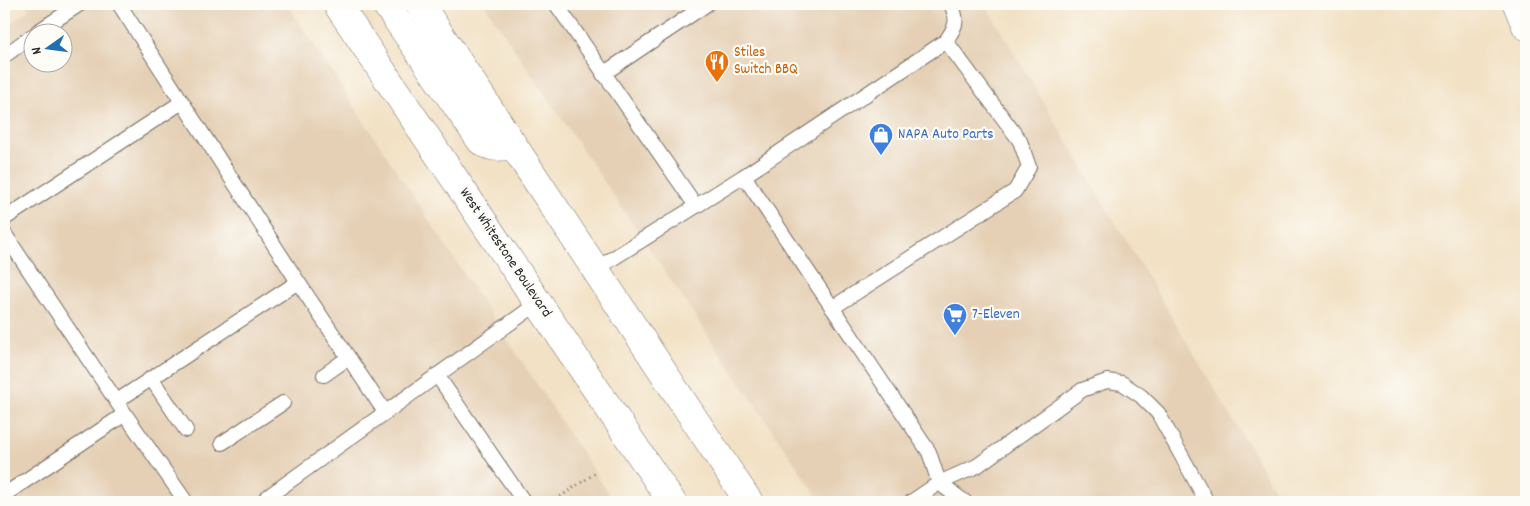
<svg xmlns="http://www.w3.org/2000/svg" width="1530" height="506" viewBox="0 0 1530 506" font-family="Dekko,sans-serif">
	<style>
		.built { fill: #e5d0b5; fill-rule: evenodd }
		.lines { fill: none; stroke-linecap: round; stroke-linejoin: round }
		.service-casing { stroke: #716b61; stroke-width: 16 }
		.minor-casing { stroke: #716b61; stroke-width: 29 }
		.secondary-casing { stroke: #716b61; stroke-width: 29 }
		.path { stroke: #716b61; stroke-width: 3; stroke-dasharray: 1 4; stroke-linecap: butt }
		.service { stroke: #fff; stroke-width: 14 }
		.minor { stroke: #fff; stroke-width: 28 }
		.secondary { stroke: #fff; stroke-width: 28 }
		.labels { text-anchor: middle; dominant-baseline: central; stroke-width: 4.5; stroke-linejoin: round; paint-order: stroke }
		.food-label { font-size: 15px; fill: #c56008; stroke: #fdfcf7; text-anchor: start }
		.shop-label { font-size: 15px; fill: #366cbe; stroke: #fdfcf7; text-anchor: start }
		.street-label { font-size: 15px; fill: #2b2b2b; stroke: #fdfcf7 }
	</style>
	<rect width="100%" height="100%" fill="#fdfcf7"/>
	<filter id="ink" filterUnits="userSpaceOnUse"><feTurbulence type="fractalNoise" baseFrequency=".02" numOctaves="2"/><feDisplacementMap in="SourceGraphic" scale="10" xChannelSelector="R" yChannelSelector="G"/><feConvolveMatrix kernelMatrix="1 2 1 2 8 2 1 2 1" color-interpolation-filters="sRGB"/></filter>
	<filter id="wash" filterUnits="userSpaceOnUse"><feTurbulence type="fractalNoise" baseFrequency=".0096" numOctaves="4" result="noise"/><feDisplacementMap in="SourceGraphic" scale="20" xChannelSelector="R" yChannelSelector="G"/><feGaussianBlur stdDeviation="1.12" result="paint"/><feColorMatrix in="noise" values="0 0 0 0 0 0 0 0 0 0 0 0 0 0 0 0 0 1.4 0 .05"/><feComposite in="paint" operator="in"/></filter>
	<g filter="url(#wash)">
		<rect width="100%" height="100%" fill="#f2e1c4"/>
		<g class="built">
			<path d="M25,4h262l327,498h-610v-475l25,-17zM32,32h30v30h-30z"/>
			<path d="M484,4h501l297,498h-461z"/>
		</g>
	</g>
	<g filter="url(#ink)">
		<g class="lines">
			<defs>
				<g id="service">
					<path d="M556,4l140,202"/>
					<path d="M37,32l43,-28"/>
					<path d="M4,56l28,-20"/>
					<path d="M603,74l104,-70"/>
					<path d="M744,176l185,276 10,31 26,19"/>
					<path d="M4,219l178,-117"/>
					<path d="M4,233l121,181 -121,81"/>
					<path d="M596,269l148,-93 202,-135c10,-15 13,-20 5,-37"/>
					<path d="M298,282l87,130"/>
					<path d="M832,308l183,-117 14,-24 -9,-26 -74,-100"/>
					<path d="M324,375l24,-17"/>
					<path d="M437,375l87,127"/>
					<path d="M151,378l35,52"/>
					<path d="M117,401l181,-119 -179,-278"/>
					<path d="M125,414l61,88"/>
					<path d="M222,443l61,-40"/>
					<path d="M266,502v-4l272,-195"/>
					<path d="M911,502l28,-19 38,-17 105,-76 25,-9 15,2 19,13 17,17 49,89"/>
				</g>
				<path id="minor" d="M1517,4l9,22"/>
				<g id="secondary">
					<path d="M337,4l335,498"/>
					<path d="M386,4l95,137c11,8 19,6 32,4"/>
					<path d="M420,4l329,498"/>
				</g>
			</defs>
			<use href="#service" class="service-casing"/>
			<use href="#minor" class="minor-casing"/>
			<use href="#secondary" class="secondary-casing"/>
			<path class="path" d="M552,502l45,-30"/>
			<use href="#service" class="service"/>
			<use href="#minor" class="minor"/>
			<use href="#secondary" class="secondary"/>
		</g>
	</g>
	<defs>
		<symbol id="restaurant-pin" viewBox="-11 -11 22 30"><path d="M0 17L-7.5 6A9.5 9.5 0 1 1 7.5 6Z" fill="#e8710a" stroke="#fdfcf7"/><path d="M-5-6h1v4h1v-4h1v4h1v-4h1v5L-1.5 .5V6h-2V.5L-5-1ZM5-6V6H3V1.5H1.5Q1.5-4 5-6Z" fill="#fff"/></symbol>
		<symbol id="shop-pin" viewBox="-11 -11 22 30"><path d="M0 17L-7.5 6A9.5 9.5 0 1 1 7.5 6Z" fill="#3f7fe0" stroke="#fdfcf7"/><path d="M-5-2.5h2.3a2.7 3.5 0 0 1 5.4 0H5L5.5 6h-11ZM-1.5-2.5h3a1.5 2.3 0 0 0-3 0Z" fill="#fff"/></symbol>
		<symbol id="supermarket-pin" viewBox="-11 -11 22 30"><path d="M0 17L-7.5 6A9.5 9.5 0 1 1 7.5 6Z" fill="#3f7fe0" stroke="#fdfcf7"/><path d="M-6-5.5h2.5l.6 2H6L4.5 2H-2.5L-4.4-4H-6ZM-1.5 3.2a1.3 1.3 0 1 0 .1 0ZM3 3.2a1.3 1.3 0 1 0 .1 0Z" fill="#fff"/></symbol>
	</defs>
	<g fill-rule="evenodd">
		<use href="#restaurant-pin" x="703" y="48" width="28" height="38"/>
		<use href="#shop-pin" x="867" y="121" width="28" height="38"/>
		<use href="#supermarket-pin" x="941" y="301" width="28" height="38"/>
	</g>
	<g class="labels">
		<g class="food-label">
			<text x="734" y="53">Stiles<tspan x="734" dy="17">Switch BBQ</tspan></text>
		</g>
		<g class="shop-label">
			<text x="898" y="135">NAPA Auto Parts</text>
			<text x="972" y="315">7-Eleven</text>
		</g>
		<g class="street-label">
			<text transform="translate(505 253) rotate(56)">West Whitestone Boulevard</text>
		</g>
	</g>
	<rect width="1530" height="506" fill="none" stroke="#fdfcf7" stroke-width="20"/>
	<g transform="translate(48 48) rotate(256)"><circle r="24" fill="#fdfcf7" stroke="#a9a8a5"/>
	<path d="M0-4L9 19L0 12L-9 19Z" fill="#1f6fb2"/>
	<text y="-8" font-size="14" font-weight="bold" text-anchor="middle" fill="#2b2b2b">N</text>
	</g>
</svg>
